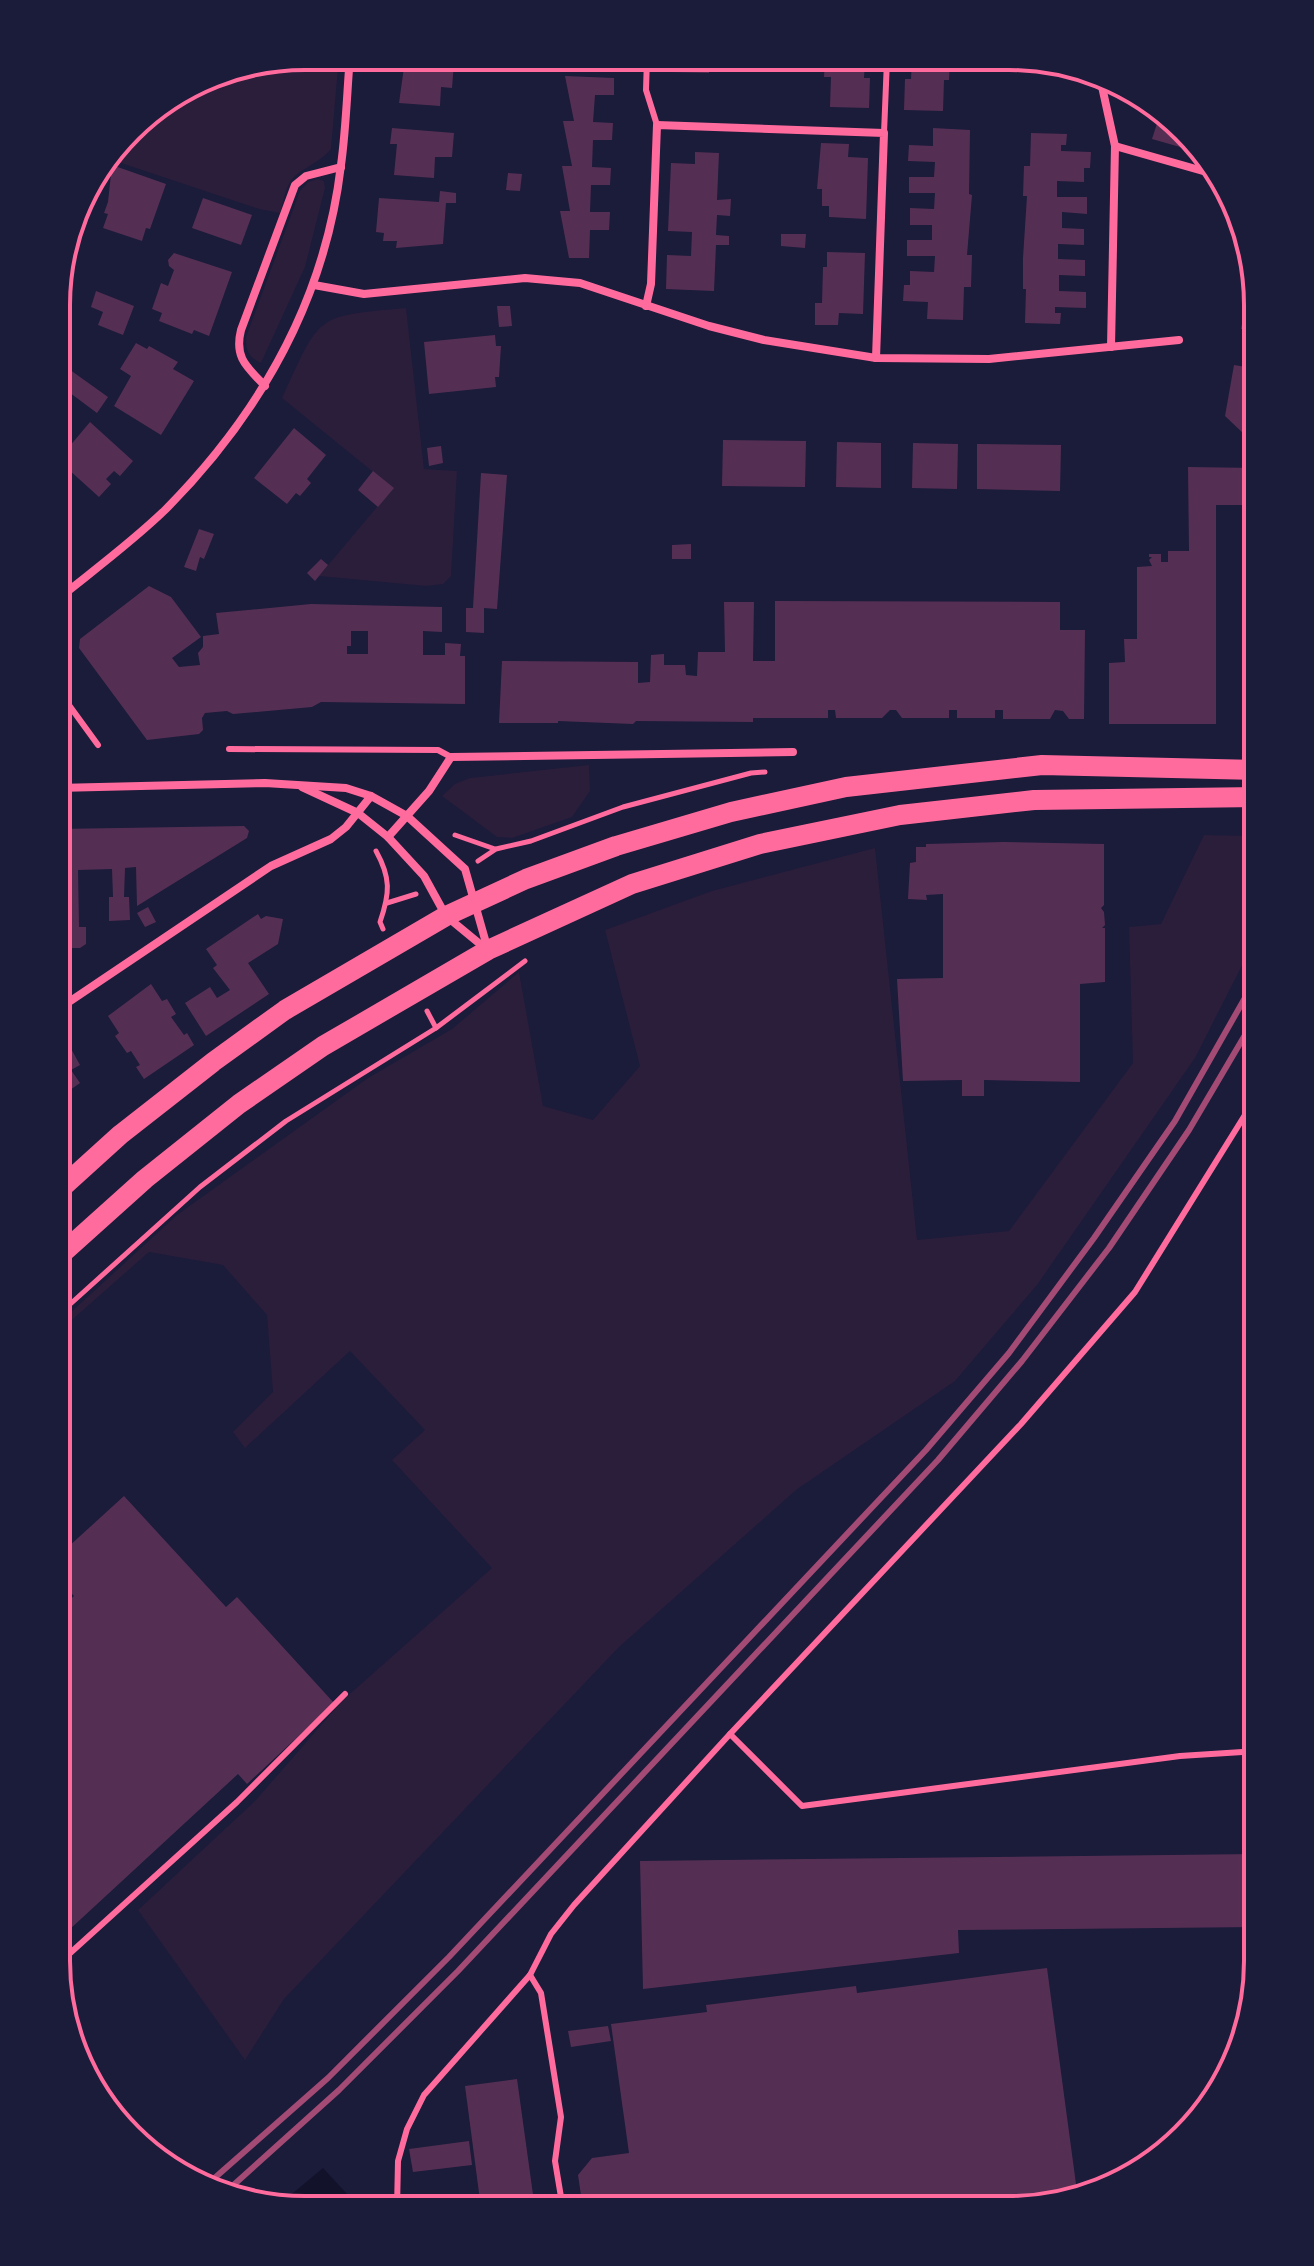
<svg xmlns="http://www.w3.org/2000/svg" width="1314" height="2266" viewBox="0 0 1314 2266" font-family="Inter,sans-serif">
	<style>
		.green { fill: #2a1e3b }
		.water { fill: #12122b }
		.building { fill: #542f53; fill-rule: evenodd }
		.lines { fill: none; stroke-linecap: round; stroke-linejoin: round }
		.path { stroke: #ff6b9d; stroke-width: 5 }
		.service { stroke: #ff6b9d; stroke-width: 6 }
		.minor { stroke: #ff6b9d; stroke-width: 8 }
		.primary { stroke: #ff6b9d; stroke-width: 20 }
		.rail { stroke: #a44b75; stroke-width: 6 }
		.rim { fill: none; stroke: #ff6b9d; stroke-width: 4 }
	</style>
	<rect width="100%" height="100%" fill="#1b1b3a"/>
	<g class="green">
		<path d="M305,56h34l-8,93c-12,15 -34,21 -41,33 -5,9 -7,21 -10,31l-21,-4 -150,-50 31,-41 70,-43z"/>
		<path d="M318,179l6,2 1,7 -20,79 -44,96c-13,-6 -15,-12 -15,-26l54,-146 8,-9z"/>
		<path d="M406,308l18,161 33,2 -6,105 -8,8 -17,2 -107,-10 74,-88 -111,-90c39,-83 31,-82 124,-90z"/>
		<path d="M589,765l1,26 -18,26 -60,21 -15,-1 -55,-41 13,-12 15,-6z"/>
		<path d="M1204,835l54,1v98l-63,124 -158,227 -82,96 -159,109 -177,157 -335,352 -39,61 -107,-150 117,-109 88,-101 149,-132 -100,-108 33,-30 -75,-79 -105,97 -12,-16 40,-40 -6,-77 -44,-50 -74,-13 -92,81v-8l120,-110 191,-137 84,-49 67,-57 24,134 50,14 47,-54 -35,-136 107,-39 163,-43 42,392 92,-9 124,-168 -4,-136 32,-3z"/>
	</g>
	<path class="water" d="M323,2168l37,40h-85z"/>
	<g class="building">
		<path d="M413,57h29v5l12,1 -2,25 -11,-1 -1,19 -41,-3 6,-43h8z"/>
		<path d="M596,58h39v13l-39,-2z"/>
		<path d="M670,58l39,1v14l-39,-1z"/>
		<path d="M825,59h40l-1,19h6l-1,30 -39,-1 1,-30h-7z"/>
		<path d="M912,60h38l-1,20h-5l-1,31 -39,-1 1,-31h6z"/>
		<path d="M565,76l49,2v17h-19l-2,27 20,1 -1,17h-19l-1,27 19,1 -1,17h-19l-1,27h20l-1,18h-19l-1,28h-20l-9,-47h10l-8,-45h10l-9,-45h11z"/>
		<path d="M1161,111l12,6 16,25 -2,7 -35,-10z"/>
		<path d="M392,128l62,5 -2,24h-17l-1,21 -40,-3 3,-31h-7z"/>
		<path d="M933,128l37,2 -1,64 3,1 -5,60h5l-1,32h-7l-1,33 -36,-1 1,-17 -25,-1 1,-16h6v-14l24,1 1,-16h-28v-16h25v-15h-22v-17l24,1 1,-16h-26v-16h25l1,-15 -27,-1 1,-16 24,1z"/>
		<path d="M1031,133l36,1 -1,11h-5v6l30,1 -1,16h-6v14l-27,-1v16h30v17l-25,-2v16l22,1v16l-26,-1v15l27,1v16l-26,-1v16l27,1v16l-31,-1v6h6l-1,11 -35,-1 1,-34h-3v-31l4,-62h-4l1,-30h6z"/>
		<path d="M821,143l28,1 -1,13 20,1 -2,61 -37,-2v-11h-7v-17h-5z"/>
		<path d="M695,152l24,1 -2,47 14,-1 -1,17 -13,-1 -1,20 13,1v9h-13l-2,46 -48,-2 1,-34 24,1 1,-24 -24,-1 3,-68 24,1z"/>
		<path d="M112,165l54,19 -16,45 -4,-1 -4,13 -39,-13 5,-14 -4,-1 4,-11z"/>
		<path d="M508,173l14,1 -2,17 -14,-1z"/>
		<path d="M440,191l16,2v10h-10l-3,41 -47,4 1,-7h-14l1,-8 -8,-1 3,-34 60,4z"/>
		<path d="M203,198l49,17 -11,30 -49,-17z"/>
		<path d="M781,234h25l-1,14 -24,-2z"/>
		<path d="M827,252l38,1 -2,61 -24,-1 -1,12h-23v-22h7l1,-36h4z"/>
		<path d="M174,253l58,19 -23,64 -15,-6 -2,4 -33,-13 3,-8 -10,-4 9,-26 7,3 6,-16 -5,-4 -1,-6z"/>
		<path d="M1252,269l6,36v27l-17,-3z"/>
		<path d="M96,291l38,15 -11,29 -25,-10 5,-13 -12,-5z"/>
		<path d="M497,306h13l2,20 -13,1z"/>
		<path d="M495,335l1,11h5l-2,31h-4l1,10 -67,7 -5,-52z"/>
		<path d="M136,343l11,6 2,-3 29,16 -5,7 21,12 -33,54 -47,-29 17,-30 -11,-7z"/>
		<path d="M1234,365l24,4v53l-13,13 -20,-19z"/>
		<path d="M66,367l42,30 -11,16 -39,-29v-7z"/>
		<path d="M90,422l43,39 -13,15 -6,-5 -8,8 5,5 -12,13 -41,-37z"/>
		<path d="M294,428l32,27 -19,24 4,4 -11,13 -4,-3 -9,11 -33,-26z"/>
		<path d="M723,440l83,1 -1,46 -83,-1z"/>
		<path d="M837,442l44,1v45l-45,-1z"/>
		<path d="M913,443l45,1 -1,45 -45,-1z"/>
		<path d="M977,444l84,1 -1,46 -83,-2z"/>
		<path d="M441,446l2,17 -14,3 -2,-18z"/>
		<path d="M1188,467l70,1v255l-16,-1 1,-217h-27v219h-107v-61l16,-1 -1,-23h13v-72l15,-1 -3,-6 3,-3h-3v-3h12v8h7v-11h21z"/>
		<path d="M373,471l21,17 -16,19 -20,-17z"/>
		<path d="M481,473l26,2 -10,134 -13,-1v25l-18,-1v-24h7z"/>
		<path d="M58,503l10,9 -10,10z"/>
		<path d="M199,529l15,5 -10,25 -4,-2 -4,14 -12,-4z"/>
		<path d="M691,544v15h-19v-14z"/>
		<path d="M321,559l7,6 -13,16 -8,-8z"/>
		<path d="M149,586l22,11 30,40 -29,21 7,9 21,-2 -2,-12 5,-6v-11l16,-2 -3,-21 95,-9 131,3v25l-19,-1v24h22v-12l16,1 -1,12h5v48l-144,-2 -9,5 -79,7 -6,-3 -22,2 -3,5 1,12 -4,4 -52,6 -68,-92 1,-9zM351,631h17v23h-21v-8h4z"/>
		<path d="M775,601l285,1v28h25l-1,89h-15l-6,-8 -8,-1 -5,9h-47v-9h-8v8h-38v-8h-8v8h-47l-6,-8h-6l-8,8h-46l-1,-8h-7v8h-75v4l-117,-1 -3,3 -75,-3v2h-59l3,-62 136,1v21l12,-1 1,-27 13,-1v11h21l1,10 11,1 1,-24h27l-1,-50h30l-1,59h22z"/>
		<path d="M244,826l5,5 -2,7 -110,68 -1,-39 -11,1 -1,29h5l1,23 -21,1v-24h4l-1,-28 -34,1 1,57h7v17l-6,4h-23v-119z"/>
		<path d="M1003,842l101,2v61l-3,3 3,4 1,13 -3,3h3v54l-25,2v98l-96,-2v16h-22v-16l-59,1 -6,-102 46,-1v-84l-17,1 1,5 -19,-1 2,-36 6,-1v-15h10v-3z"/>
		<path d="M148,907l8,15 -11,5 -8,-14z"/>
		<path d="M258,914l3,5 5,-3 17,3 -5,25 -30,19 21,31 -63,42 -21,-33 25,-16 7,11 13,-8 -17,-22 4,-3 -11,-16z"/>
		<path d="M151,984l11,17 5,-2 9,15 -5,3 13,18 3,-2 7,12 -50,34 -8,-12 4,-2 -9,-14 -4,2 -12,-17 4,-3 -11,-17z"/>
		<path d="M69,1045l11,20 -9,5 9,13 -23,16v-46z"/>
		<path d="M124,1496l102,111 11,-10 97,106 -87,81 -9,-10 -182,168v-330l18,-16 -18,-19v-19z"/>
		<path d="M1257,1854v73l-299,3 1,23 -316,36 -3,-128z"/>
		<path d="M1047,1968l31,231 -69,11 -426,-1 -5,-34 14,-17 37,-5 -18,-129 96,-12 -1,-7 150,-19 1,7z"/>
		<path d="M608,2026l3,15 -40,6 -3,-16z"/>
		<path d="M517,2079l18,130 -54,-1 -16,-122z"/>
		<path d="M469,2141l3,24 -59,7 -4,-23z"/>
	</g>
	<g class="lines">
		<g class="path">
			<path d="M455,835l40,14"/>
			<path d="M376,851c15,27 14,42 4,71l3,7"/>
			<path d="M478,861l18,-12 35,-8 92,-34 128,-34 14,-1"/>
			<path d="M387,903l29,-9"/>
			<path d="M427,1011l9,17"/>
			<path d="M57,1316l143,-129 86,-66 150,-93 89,-67"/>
		</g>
		<g class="service">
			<path d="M647,58l-1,32 11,35"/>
			<path d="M884,133l3,-73"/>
			<path d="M58,690l40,55"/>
			<path d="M229,749l209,1 13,7"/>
			<path d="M730,1734l72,72 378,-50 78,-5"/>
			<path d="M57,1965l180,-163 108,-108"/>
			<path d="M530,1975l11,18 20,124 -6,44 8,48"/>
			<path d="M397,2208l1,-47 9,-32 17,-34 106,-120 21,-41 23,-29 156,-171 291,-310 114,-132 123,-198"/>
		</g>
		<g class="minor">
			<path d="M1101,82l14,64 -4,201"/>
			<path d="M1115,146l95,27"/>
			<path d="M314,285l50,9 161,-16 55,5 129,43 55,14 112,18 113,1 190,-19"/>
			<path d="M646,306l5,-22 6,-159 227,8 -8,225"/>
			<path d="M265,386c-18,-19 -31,-28 -24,-56l54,-145 11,-9 35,-9"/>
			<path d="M58,599c36,-29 74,-57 107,-89 95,-96 160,-209 176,-345 5,-36 6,-73 9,-109"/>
			<path d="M302,787l56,26 30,24 36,39 22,40 40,33"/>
			<path d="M57,788l208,-5 81,5 25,8 36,20 58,53 23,81"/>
			<path d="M388,837l41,-46 22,-34 342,-5"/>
			<path d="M57,1010l214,-144 60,-27 15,-12 25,-31"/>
		</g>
		<g class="primary">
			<path d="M57,1192l64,-58 92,-72 72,-52 161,-94 80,-37 90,-33 115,-34 115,-25 196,-22 216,5"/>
			<path d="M57,1258l88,-79 94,-75 84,-58 165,-96 144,-66 128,-40 140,-29 134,-15 224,-3"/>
		</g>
		<g class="rail">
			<path d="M210,2182l118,-104 121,-121 477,-507 83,-97 85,-115 81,-117 83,-146"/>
			<path d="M228,2190l111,-100 119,-119 480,-511 84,-99 87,-113 80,-118 69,-117"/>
		</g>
	</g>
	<path d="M0 0H1314V2266H0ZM305 70H1009A235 235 0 0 1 1244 305V1961A235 235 0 0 1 1009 2196H305A235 235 0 0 1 70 1961V305A235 235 0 0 1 305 70Z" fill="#1b1b3a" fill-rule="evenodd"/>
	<path class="rim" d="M305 70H1009A235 235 0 0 1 1244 305V1961A235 235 0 0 1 1009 2196H305A235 235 0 0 1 70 1961V305A235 235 0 0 1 305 70Z"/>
</svg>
